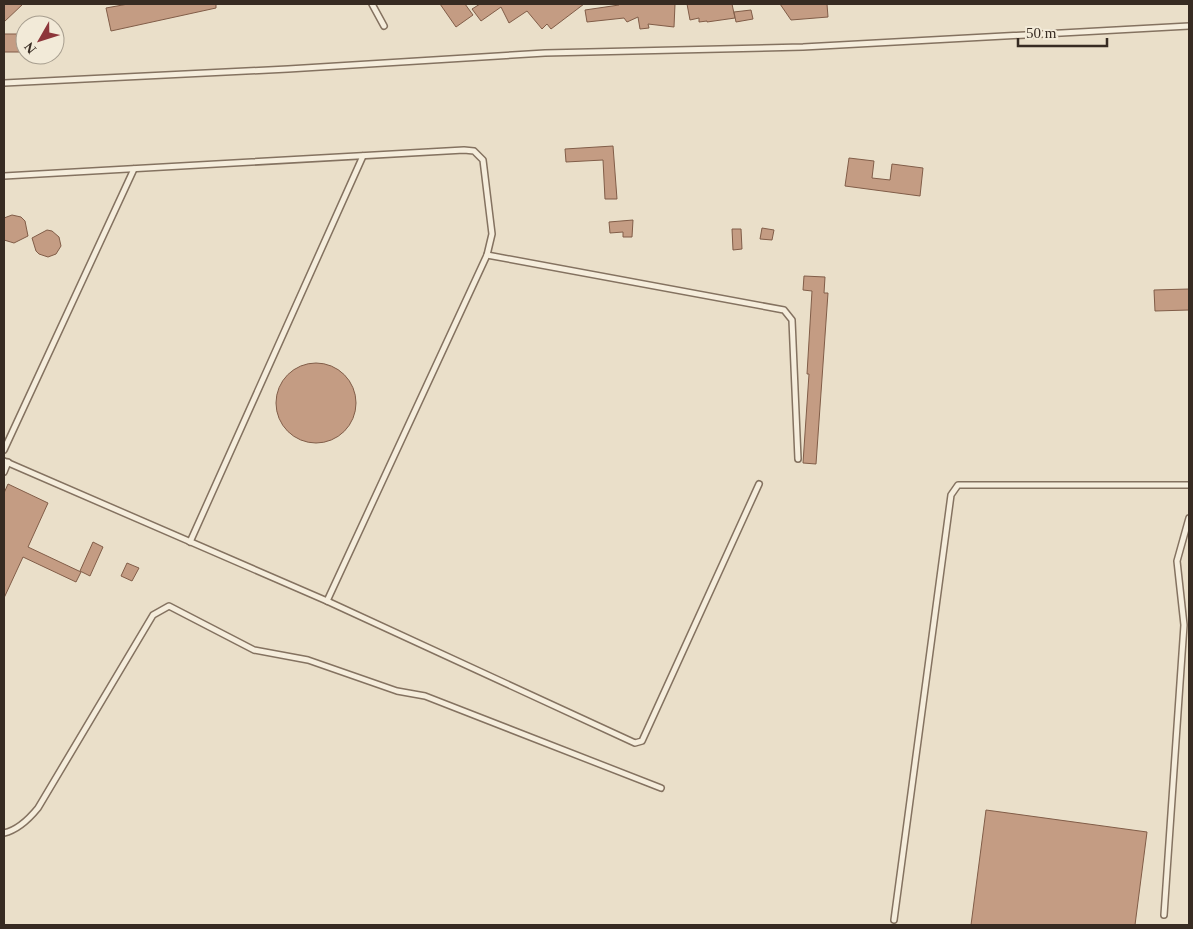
<svg xmlns="http://www.w3.org/2000/svg" width="1193" height="929" viewBox="0 0 1193 929" font-family="'Times New Roman',serif">
	<style>
		.building { fill: #c49c83; stroke: #815d48 }
		.lines { fill: none; stroke-linecap: round; stroke-linejoin: round }
		.lane-casing { stroke: #847260; stroke-width: 8 }
		.lane { stroke: #f5eddc; stroke-width: 5 }
	</style>
	<rect width="100%" height="100%" fill="#eadfc9"/>
	<g class="building">
		<path d="M4,4h19l-19,18z"/>
		<path d="M128,4h88v4l-105,23 -5,-23z"/>
		<path d="M440,4h25l8,11 -17,12z"/>
		<path d="M480,4h104l-33,25 -4,-5 -5,5 -15,-18 -18,12 -8,-16 -20,14 -9,-12z"/>
		<path d="M618,4h57l-1,23 -26,-3 1,4 -9,1 -2,-12 -11,5 -3,-4 -37,4 -2,-12 34,-5z"/>
		<path d="M687,4h45l3,14 -28,4v-1l-8,1v-4l-9,2z"/>
		<path d="M780,4h47l1,13 -37,3z"/>
		<path d="M751,10l2,9 -17,3 -2,-10z"/>
		<rect x="4" y="34" width="21" height="18"/>
		<path d="M613,146l4,53h-12l-2,-39 -37,2 -1,-13z"/>
		<path d="M849,158l25,3 -2,17 18,2 2,-16 31,4 -3,28 -75,-10z"/>
		<path d="M12,215l9,2 4,4 3,15 -14,7 -10,-3v-22z"/>
		<path d="M633,220l-1,17h-9v-5l-13,1 -1,-11z"/>
		<path d="M762,228l12,2 -2,10 -12,-1z"/>
		<path d="M732,229h9l1,20 -9,1z"/>
		<path d="M47,230l5,1 7,6 2,9 -5,8 -8,3 -9,-3 -3,-3 -4,-13z"/>
		<path d="M804,276l21,1 -1,16h4l-12,171 -13,-1 6,-89h-2l5,-83 -9,-1z"/>
		<path d="M1189,289v21l-34,1 -1,-21z"/>
		<circle cx="316" cy="403" r="40"/>
		<path d="M8,484l40,19 -20,44 53,25 -5,10 -53,-25 -19,41v-105z"/>
		<path d="M93,542l10,5 -13,29 -10,-5z"/>
		<path d="M127,563l12,5 -7,13 -11,-5z"/>
		<path d="M986,810l161,22 -12,93h-164z"/>
	</g>
	<g class="lines">
		<defs>
			<g id="lane">
				<path d="M372,4l12,22"/>
				<path d="M4,83l284,-14 257,-16 258,-6 386,-21"/>
				<path d="M4,176l460,-26 10,1 9,9 9,74 -5,21 -160,346"/>
				<path d="M487,255l297,55 8,10 6,139"/>
				<path d="M4,450l130,-281"/>
				<path d="M4,461l323,140 308,142 7,-2 117,-257"/>
				<path d="M4,472l4,-10"/>
				<path d="M190,542l173,-386"/>
				<path d="M4,833c14,-3 25,-14 34,-25l115,-193 16,-9 85,44 54,10 89,31 28,5 236,92"/>
				<path d="M1164,915l20,-290 -7,-64 12,-43"/>
				<path d="M894,920l57,-425 7,-10h231"/>
			</g>
		</defs>
		<use href="#lane" class="lane-casing"/>
		<use href="#lane" class="lane"/>
	</g>
	<rect width="1193" height="929" fill="none" stroke="#372b22" stroke-width="10"/>
	<g transform="translate(40 40) rotate(231)"><circle r="24" fill="#f2ead8" stroke="#a79e8f"/>
	<path d="M0-4L9 19L0 12L-9 19Z" fill="#8d363a"/>
	<text y="-8" font-size="14" font-weight="bold" text-anchor="middle" fill="#372b22">N</text>
	</g>
	<path d="M1018 38v8h89v-8" fill="none" stroke="#372b22" stroke-width="2.5"/>
	<text x="1026" y="38" font-size="15" fill="#372b22" stroke="#f2ead8" stroke-width="4" paint-order="stroke">50 m</text>
</svg>
